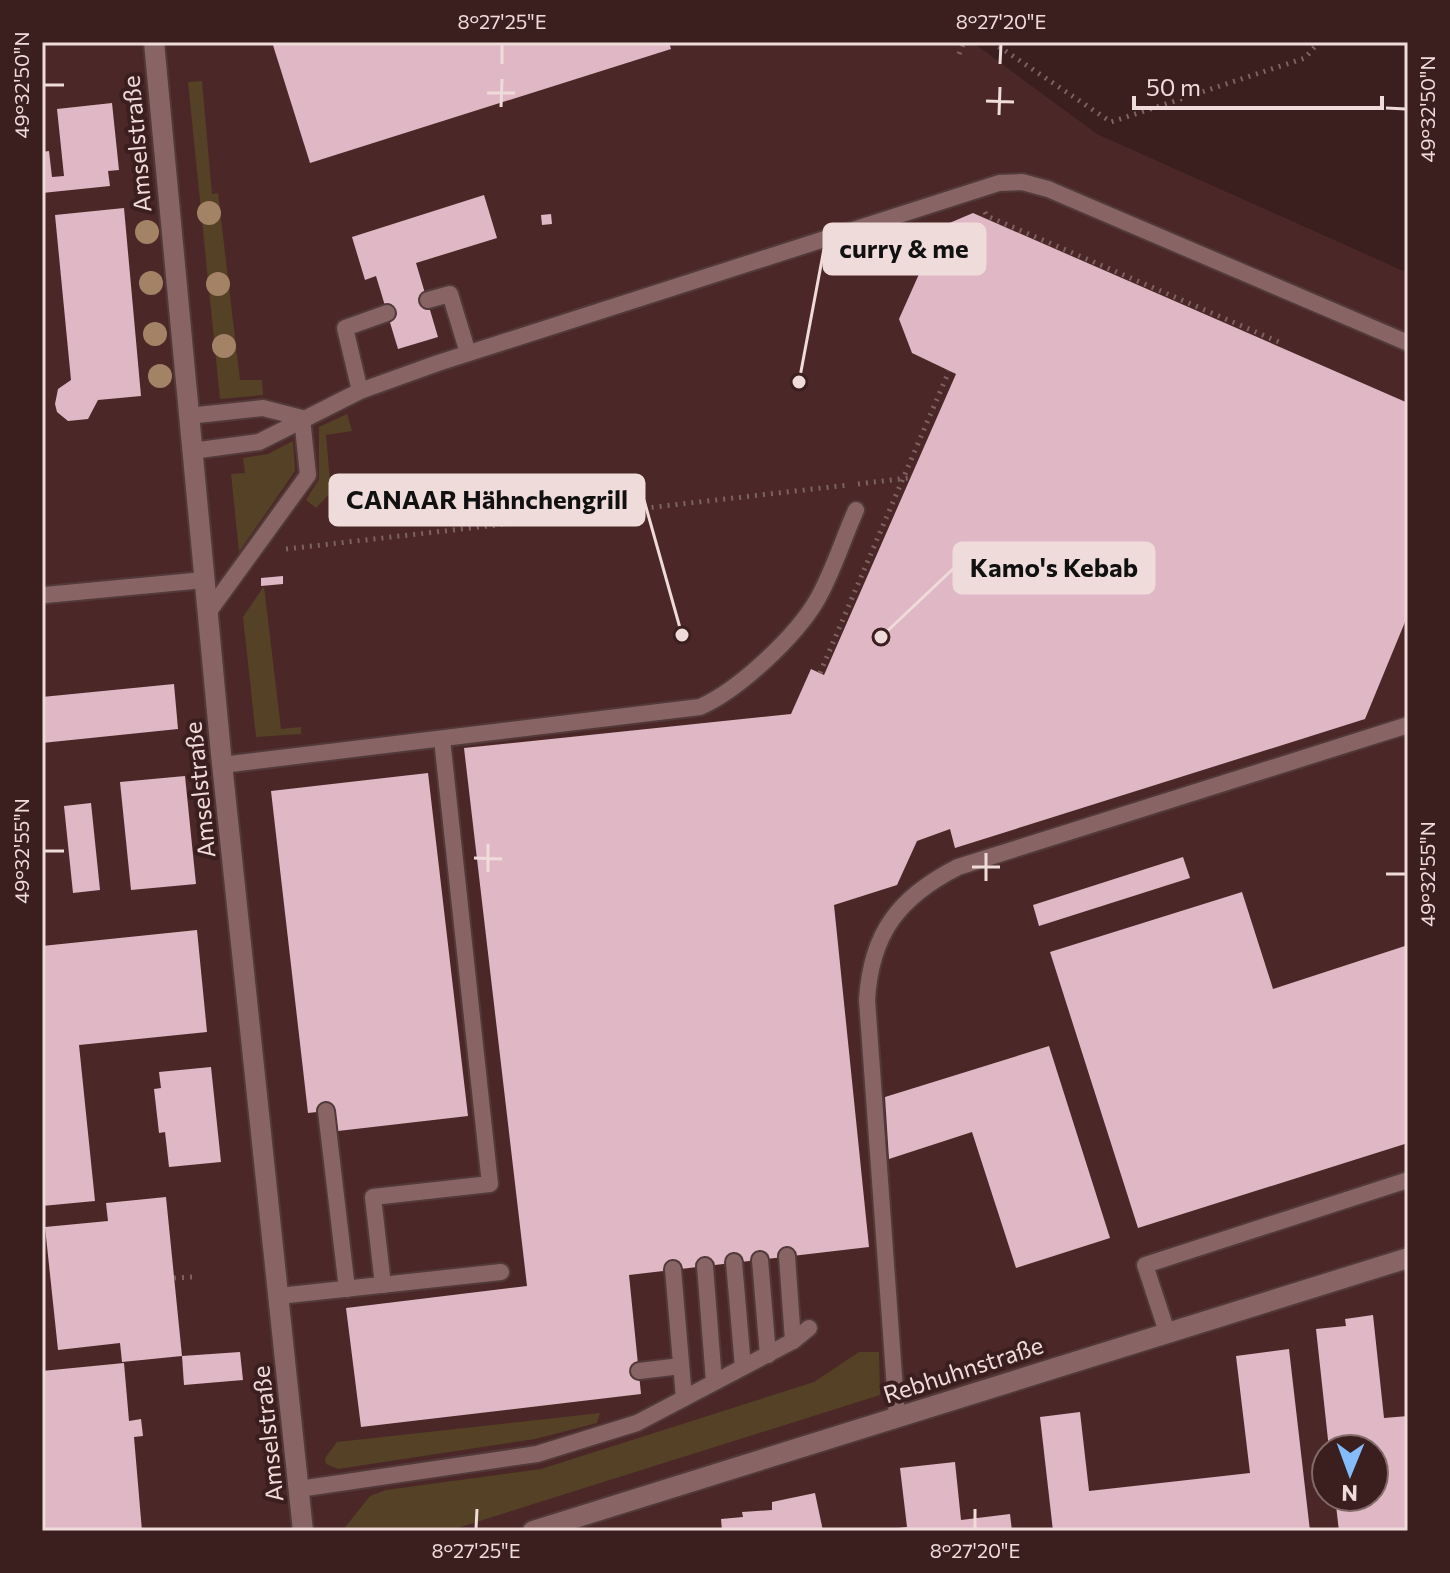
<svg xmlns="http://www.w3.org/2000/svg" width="1450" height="1573" viewBox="0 0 1450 1573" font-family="Commissioner,sans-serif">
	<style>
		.built { fill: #4b2827; fill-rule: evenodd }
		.green { fill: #544126 }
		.building { fill: #dfb7c5 }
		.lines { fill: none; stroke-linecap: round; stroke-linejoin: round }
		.lane-casing { stroke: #523a3a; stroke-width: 20 }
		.street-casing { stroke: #523a3a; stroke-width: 24 }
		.path { stroke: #7c6262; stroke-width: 5; stroke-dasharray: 2 6; stroke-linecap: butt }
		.lane { stroke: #886564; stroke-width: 16 }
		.street { stroke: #886564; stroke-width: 20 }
		.tree { fill: #a48265 }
		.ticks { fill: none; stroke: #efdbda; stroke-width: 3 }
		.labels { text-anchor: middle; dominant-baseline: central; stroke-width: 8; stroke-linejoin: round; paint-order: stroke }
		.street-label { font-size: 24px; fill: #efdbda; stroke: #3b1e1e }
		.leader { fill: none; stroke: #efdbda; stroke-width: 3 }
		.callout-dot { fill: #efdbda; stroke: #3b1e1e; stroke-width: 3 }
		.callout { fill: #efdbda; stroke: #efdbda; stroke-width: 3 }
		.callout-label { font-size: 26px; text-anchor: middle; font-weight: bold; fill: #111 }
		.neatline { fill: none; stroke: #efdbda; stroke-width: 3 }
		.ticks-label { font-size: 20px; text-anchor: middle; fill: #efdbda }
	</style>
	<rect width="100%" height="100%" fill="#3b1e1e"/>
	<path class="built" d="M42,42h930l125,92 311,139v1258h-1366zM1326,1449h48v48h-48z"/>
	<g class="green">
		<path d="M202,81l10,113 6,-1 22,187h22l1,15 -43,4 -32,-317z"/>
		<path d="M347,414l5,17 -26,4 5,57 -15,16 -10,-8 13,-21v-52z"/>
		<path d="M293,441l2,30 -56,81 -8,-78 14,-1 -2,-15 25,-4z"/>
		<path d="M264,586l17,143 20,-2v7l-45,3 -13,-120z"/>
		<path d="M859,1352h20l1,43 -432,136h-106l28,-35 16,-6 155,-21 273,-87z"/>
		<path d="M600,1413l-3,10 -62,16 -197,30 -12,-5 -1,-6 12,-16z"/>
	</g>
	<g class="building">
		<path d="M272,42h397l2,7 -361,114z"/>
		<path d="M112,103l7,67 -11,1 2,15 -68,7v-41l7,-1 3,26 12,-1 -7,-67z"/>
		<path d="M484,195l13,43 -81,25 22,74 -40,12 -22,-73 -11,4 -13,-43z"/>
		<path d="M124,208l17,188 -43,4 -10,19 -20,2 -11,-9 -2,-8 3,-15 13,-9 -16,-165z"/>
		<path d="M973,213l435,190v220l-3,-1 -40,97 -410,129 -5,-19 -33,12 -20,44 -63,20 35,342 -240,28 12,119 -280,33 -15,-119 181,-22 -63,-538 327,-34 20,-45 13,6 132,-301 -44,-21 -13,-34 41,-92z"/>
		<path d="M551,214l1,10 -10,1 -1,-10z"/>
		<path d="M283,576v8l-22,2v-8z"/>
		<path d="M174,684l4,45 -136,14v-46z"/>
		<path d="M428,773l40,343 -130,15 -3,-21 -27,3 -37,-322z"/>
		<path d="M185,776l11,108 -65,6 -11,-108z"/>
		<path d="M91,803l9,87 -27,3 -9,-87z"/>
		<path d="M1183,857l7,21 -151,48 -6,-21z"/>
		<path d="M1242,892l31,97 135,-44v198l-270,85 -88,-276z"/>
		<path d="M197,930l10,102 -128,13 16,156 -53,5v-260z"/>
		<path d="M1049,1046l61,192 -94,30 -44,-136 -83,27 -4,-62z"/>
		<path d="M211,1067l10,95 -52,5 -4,-35 -6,1 -5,-44 7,-1 -2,-16z"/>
		<path d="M166,1197l16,159 -60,6 -2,-19 -62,7 -13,-123 63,-6 -2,-18z"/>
		<path d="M1373,1315l11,103 24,-2v115h-69l-4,-34h39v-48h-45l-13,-120 30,-3 -1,-7z"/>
		<path d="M1289,1349l21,182h-257l-13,-114 40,-5 9,79 161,-18 -14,-117z"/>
		<path d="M240,1352l3,28 -59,5 -2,-29z"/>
		<path d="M124,1363l5,58 12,-2 2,17 -9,1 8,94h-100v-160z"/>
		<path d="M955,1462l6,58 49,-6 2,17h-113l-1,-3 9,-1 -7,-59z"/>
		<path d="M815,1493l8,38h-101l-1,-12 22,-2 -1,-5 30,-2v-8z"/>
	</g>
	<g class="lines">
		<defs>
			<g id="lane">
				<path d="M428,300l22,-6 18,59"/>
				<path d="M360,391l-15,-63 42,-15"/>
				<path d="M188,416l75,-8 39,10"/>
				<path d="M192,451l67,-9 101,-51 78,-28 561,-180 23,-1 26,7 360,154"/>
				<path d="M45,595l159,-15"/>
				<path d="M207,614l101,-139 -6,-57"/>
				<path d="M222,765l478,-58c39,-17 96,-71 117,-107 16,-28 26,-61 39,-90"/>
				<path d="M326,1111l21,178"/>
				<path d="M787,1256l6,85"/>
				<path d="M760,1260l8,95"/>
				<path d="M734,1262l9,105"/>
				<path d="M705,1266l9,116"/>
				<path d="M673,1269l11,129"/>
				<path d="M383,1285l-10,-88 117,-13 -48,-445"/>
				<path d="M279,1296l222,-24"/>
				<path d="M1167,1332l-22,-67 263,-85"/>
				<path d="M639,1371l42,-5"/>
				<path d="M897,1417l-30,-417c4,-67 32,-103 91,-133l450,-142"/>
				<path d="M299,1489l238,-35 100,-31 156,-82 16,-13"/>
			</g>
			<g id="street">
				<path d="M154,42l67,712 82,777"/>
				<path d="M533,1531l875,-273"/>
			</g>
		</defs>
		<use href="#lane" class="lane-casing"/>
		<use href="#street" class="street-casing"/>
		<g class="path">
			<path d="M992,42l119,80 194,-64 14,-16"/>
			<path d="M959,54l5,-12"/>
			<path d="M985,212l2,4 292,126"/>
			<path d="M858,484l50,-6"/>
			<path d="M286,549l562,-64"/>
			<path d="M820,673l129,-302"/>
			<path d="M174,1278l18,-1"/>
		</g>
		<use href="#lane" class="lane"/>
		<use href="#street" class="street"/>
	</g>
	<g class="tree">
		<circle cx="209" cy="213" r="12"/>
		<circle cx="147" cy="232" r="12"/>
		<circle cx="151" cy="283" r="12"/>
		<circle cx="218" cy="284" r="12"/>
		<circle cx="155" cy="334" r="12"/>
		<circle cx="224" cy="346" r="12"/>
		<circle cx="160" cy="376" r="12"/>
	</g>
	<path class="ticks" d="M502,64v-20M1000,64l1,-20M44,85h20M487,93h28M986,101l28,1M501,107l1,-28M1386,108l20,1M999,115l1,-28M44,851h20M474,858l28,1M972,867h28M488,872v-28M1386,874h20M986,881v-28M476,1529l1,-20M975,1529v-20"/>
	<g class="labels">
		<g class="street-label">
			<text transform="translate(136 144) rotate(-95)">Amselstraße</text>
			<text transform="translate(199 790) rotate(-96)">Amselstraße</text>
			<text transform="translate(963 1369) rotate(-18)">Rebhuhnstraße</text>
			<text transform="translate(267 1434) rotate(-96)">Amselstraße</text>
		</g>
	</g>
	<path class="leader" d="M799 382L824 249M682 635L644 500M881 637L954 568"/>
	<g class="callout-dot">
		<circle cx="799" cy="382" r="8"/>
		<circle cx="682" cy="635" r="8"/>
		<circle cx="881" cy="637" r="8"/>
	</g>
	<g class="callout">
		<rect x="824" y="224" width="161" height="50" rx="8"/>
		<rect x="330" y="475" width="314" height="50" rx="8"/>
		<rect x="954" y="543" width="200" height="50" rx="8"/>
	</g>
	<g class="callout-label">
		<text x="904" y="258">curry &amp; me</text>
		<text x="487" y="509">CANAAR Hähnchengrill</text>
		<text x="1054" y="577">Kamo's Kebab</text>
	</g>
	<rect width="1450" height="1573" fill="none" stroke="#3b1e1e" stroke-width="88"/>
	<g transform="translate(1350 1473) rotate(181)"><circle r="38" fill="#3b1e1e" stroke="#836a69" stroke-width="2"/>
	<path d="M0-6L14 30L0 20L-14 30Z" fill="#84bcfb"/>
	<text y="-12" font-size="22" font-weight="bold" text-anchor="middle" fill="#efdbda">N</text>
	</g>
	<path d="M1134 96v12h248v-12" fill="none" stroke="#efdbda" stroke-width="4"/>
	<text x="1146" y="96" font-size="24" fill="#efdbda" stroke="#3b1e1e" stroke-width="6" paint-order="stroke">50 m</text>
	<rect x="44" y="44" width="1362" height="1485" class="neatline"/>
	<g class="ticks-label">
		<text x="502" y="29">8°27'25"E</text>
		<text x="1001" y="29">8°27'20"E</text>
		<text transform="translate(22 85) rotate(-90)" y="7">49°32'50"N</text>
		<text transform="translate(1428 109) rotate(-90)" y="7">49°32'50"N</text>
		<text transform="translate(22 851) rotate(-90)" y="7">49°32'55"N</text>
		<text transform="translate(1428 874) rotate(-90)" y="7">49°32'55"N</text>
		<text x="476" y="1558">8°27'25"E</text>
		<text x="975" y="1558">8°27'20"E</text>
	</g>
</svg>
